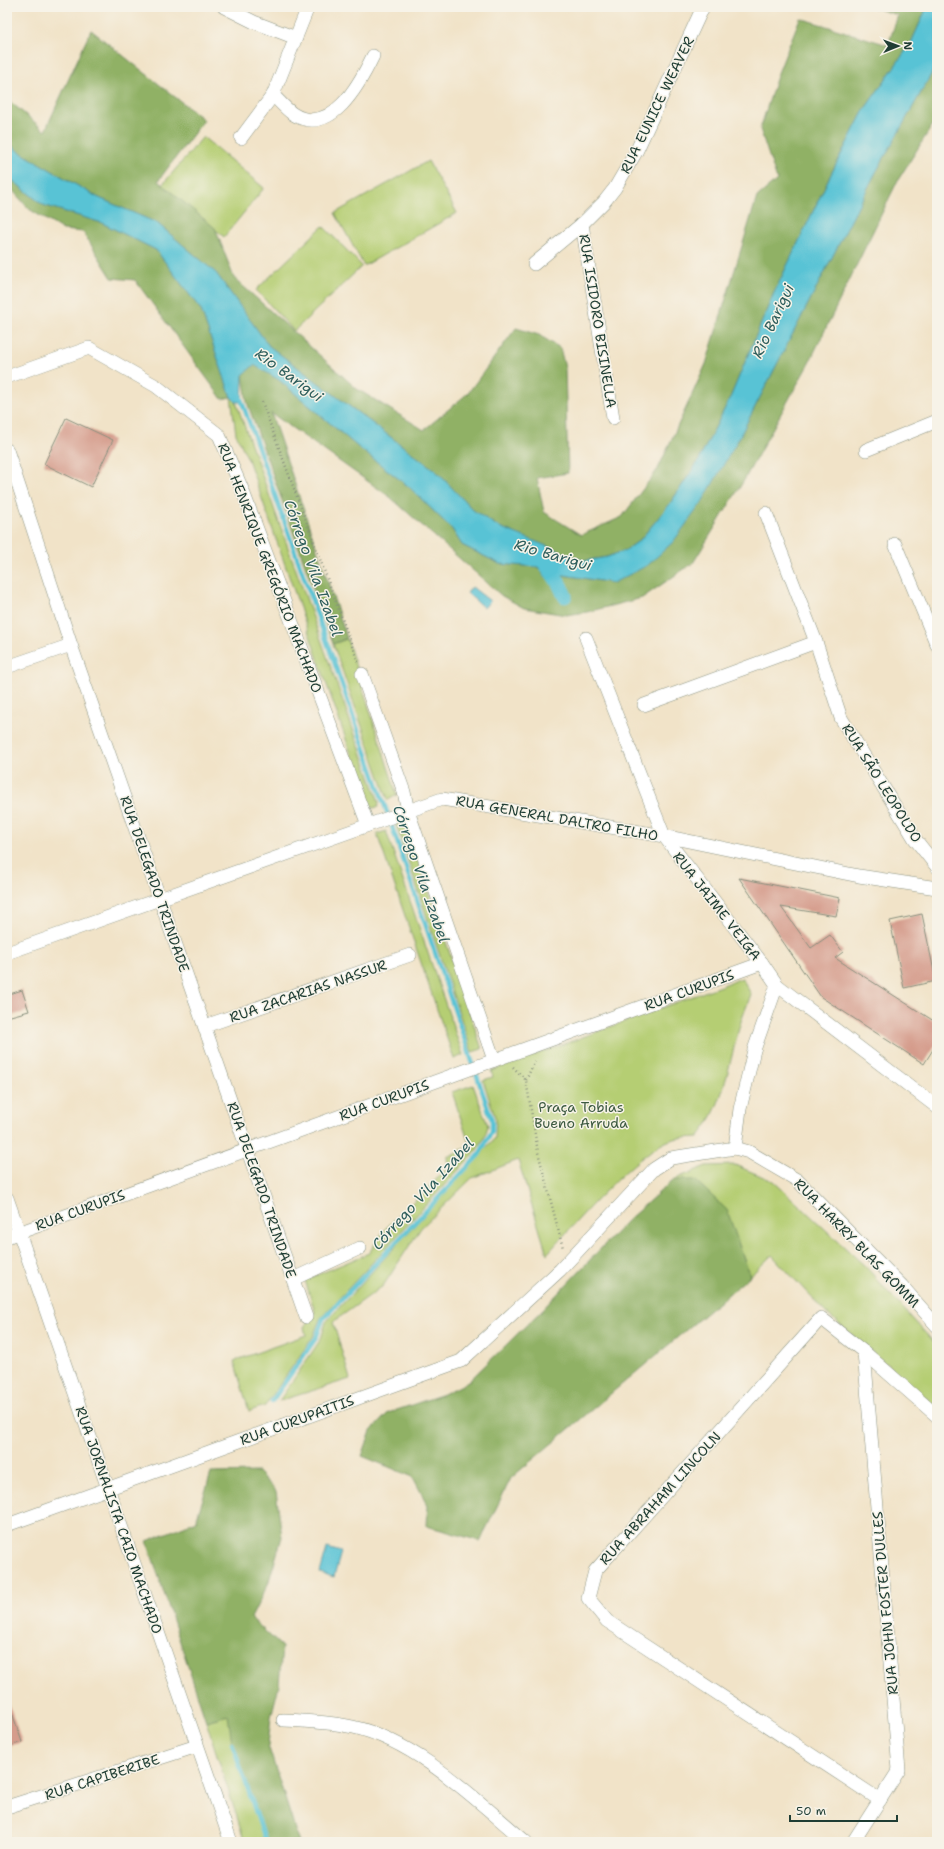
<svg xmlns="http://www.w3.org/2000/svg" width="944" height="1849" viewBox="0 0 944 1849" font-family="'Shantell Sans',sans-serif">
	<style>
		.green { fill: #b5ce73; stroke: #6a8654 }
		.forest { fill: #90b165; stroke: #58774c }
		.water { fill: #59c3d5; stroke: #3c8084 }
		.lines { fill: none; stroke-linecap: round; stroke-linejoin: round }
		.stream { stroke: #59c3d5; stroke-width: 4.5 }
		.canal { stroke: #59c3d5; stroke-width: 15 }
		.building { fill: #d59c8c }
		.street-casing { stroke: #88907e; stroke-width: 14 }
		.path { stroke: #88907e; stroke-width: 2.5; stroke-dasharray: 1 3; stroke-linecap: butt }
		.street { stroke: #fff; stroke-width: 13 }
		.labels { text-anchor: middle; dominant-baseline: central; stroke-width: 3; stroke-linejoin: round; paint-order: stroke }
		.street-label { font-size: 14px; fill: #1f3d34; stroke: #f7f3e8 }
		.park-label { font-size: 14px; fill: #3d5a41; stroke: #f7f3e8 }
		.water-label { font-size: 15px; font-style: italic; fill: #2e5e5c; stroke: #f7f3e8 }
	</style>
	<rect width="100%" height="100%" fill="#f7f3e8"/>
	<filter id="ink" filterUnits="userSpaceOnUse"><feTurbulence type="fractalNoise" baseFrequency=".025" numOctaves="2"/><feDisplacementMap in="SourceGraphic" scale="8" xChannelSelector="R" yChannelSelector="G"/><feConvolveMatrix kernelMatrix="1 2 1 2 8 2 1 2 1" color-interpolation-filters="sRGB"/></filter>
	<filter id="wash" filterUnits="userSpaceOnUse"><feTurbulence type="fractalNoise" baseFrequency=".012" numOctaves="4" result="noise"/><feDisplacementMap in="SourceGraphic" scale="16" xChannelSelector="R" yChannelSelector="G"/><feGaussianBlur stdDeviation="0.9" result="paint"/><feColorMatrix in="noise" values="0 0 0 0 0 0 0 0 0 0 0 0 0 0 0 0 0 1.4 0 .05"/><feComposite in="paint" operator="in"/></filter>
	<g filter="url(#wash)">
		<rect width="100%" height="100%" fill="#f1e3c8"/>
		<g class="green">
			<path d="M203,137l61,51 -40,49 -62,-52z"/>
			<path d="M428,161l29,52 -93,53 -29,-53z"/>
			<path d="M323,226l39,40 -68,65 -38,-41z"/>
			<path d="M231,397l5,5 143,400 -1,5 -5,1 -4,-3 -121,-346 -12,-25z"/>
			<path d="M347,639l50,156 -9,5 -55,-156z"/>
			<path d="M405,821l77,228 -10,3 -76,-228z"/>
			<path d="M386,831l77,224 -9,4 -77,-225z"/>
			<path d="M742,978l9,16c-4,12 -10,25 -13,38 -10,36 -15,76 -40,105 -8,1 -17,0 -24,2 -34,8 -102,88 -127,115l-29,-94 -46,18 -51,50 -38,58 -50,36 17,57 -71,22 42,-62 5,-17 169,-184 1,-18 -13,-40 10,-3 -2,-6z"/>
			<path d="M473,1085l15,41 -4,13 -8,12 -156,168 -7,18 -48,69 -16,5 -15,-50 72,-26 -2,-8 11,-15 -10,-32 64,-27 16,-24 63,-61 -1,-11 23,-11 -18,-54z"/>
			<path d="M735,1165l38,16 93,86 71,79v61l-111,-94 -54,-58 -22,21 -24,-66 -53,-30 33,-14z"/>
			<path d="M228,1715l71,127h-54l-39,-121z"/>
		</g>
		<g class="forest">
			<path d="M871,7h56l-16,36 -47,67 -35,68 -56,117 -43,103 -31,62 -30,45 -29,35 -14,10 -19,7 -24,4 -86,-35 -24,-16 -37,-39 -167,-125 -53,-73 -59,-50 -60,-26 -79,-46 -11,-9v-43l38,32 46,-101 113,90 -46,61 57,47 19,50 123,111 67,41 44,-37 48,-65 23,7 21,13 5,20 3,105 -31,5 7,34 37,23 41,-18 36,-48 48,-105 51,-167 20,-17 -17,-51 18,-56 22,-55 88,27 10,-30z"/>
			<path d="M937,64v54l-39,62 -89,183 -66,119 -50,81 -51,35 -55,14 -21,3 -42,-7 -22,-12 -112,-99 -119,-84 76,225 -14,6 -86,-242 -4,-27 11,-11 25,16 80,68 49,38 44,43 10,16 38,19 38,3 8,10 18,-2 49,8 126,-145 136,-264z"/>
			<path d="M7,176l36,29 59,18 54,27 45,60 30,87 -9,2 -87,-119 -23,-2 -29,-46 -20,-2 -34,-21 -22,-25z"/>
			<path d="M673,1180h22l32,30 23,66 -239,202 -31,63 -53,-15 1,-20 -15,-29 -51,-21 9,-25 17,-18 56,-19 24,-12 74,-72 87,-91z"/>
			<path d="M258,1472l18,19 6,46 -14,47 -17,34 31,29 -3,38 -8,32 -3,28 31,97h-33l-34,-99 -4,-28 -22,6 -59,-180 49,-20 15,-48z"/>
		</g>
		<g class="water">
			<path d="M927,7h10v57l-62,110 -136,264 -38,66 -28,38 -25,23 -35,18 -49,-8 -18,2 -8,-10 -38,-3 -38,-19 -10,-16 -44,-43 -49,-38 -80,-68 -25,-15 -11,10 -1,27h-6l-5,-5 -30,-87 -45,-60 -54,-27 -59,-18 -36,-29v-34l11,9 79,46 60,26 59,50 53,73 167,125 37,39 24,16 87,35 23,-4 19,-7 14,-10 29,-35 30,-45 31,-62 43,-103 56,-117 35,-68 47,-67z"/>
			<path d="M472,587l18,14 -6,7 -17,-15z"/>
			<path d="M327,1548l14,4 -7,25 -14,-4z"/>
		</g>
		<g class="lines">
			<g class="stream">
				<path d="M240,396l147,416 105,308v11l-13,24 -156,164 -7,19 -44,63"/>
				<path d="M232,1743l34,99"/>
			</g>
			<path class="canal" d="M543,559l16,24 6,13"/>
		</g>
		<g id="blocks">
			<g class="building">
				<path d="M66,418l47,22 -22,47 -47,-23z"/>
				<path d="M739,878l101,20 -4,18 -55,-9 30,41 19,-13 13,17 -8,6 102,65v20l-13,21 -103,-67z"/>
				<path d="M922,914l14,67 -32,7 -14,-67z"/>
				<path d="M22,990l7,21 -22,6v-22z"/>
				<path d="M9,1704l13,38 -15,5v-42z"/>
			</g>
		</g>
	</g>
	<g filter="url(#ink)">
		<use href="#blocks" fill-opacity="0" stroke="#88907e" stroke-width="1"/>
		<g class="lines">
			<defs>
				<g id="street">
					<path d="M224,7l30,15 42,16"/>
					<path d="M273,95c6,6 13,14 20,19 38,24 67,-31 80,-58"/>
					<path d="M241,138l32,-43 35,-88"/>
					<path d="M582,224l31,194"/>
					<path d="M534,264l48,-40 22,-22 11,-14 21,-36 67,-145"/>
					<path d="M7,377l82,-29 67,38 63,49 23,54 126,336"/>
					<path d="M7,450l64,195 235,672"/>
					<path d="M866,450l71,-29"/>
					<path d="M766,513l50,129 25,76 74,121 22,28"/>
					<path d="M895,544l42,101"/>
					<path d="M586,638l78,198 98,127 15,22 160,122"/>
					<path d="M7,667l64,-22"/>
					<path d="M362,674l42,118 4,19 86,249"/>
					<path d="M644,705l172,-63"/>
					<path d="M7,953l435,-154 222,37 195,40 78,12"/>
					<path d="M205,1026l205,-71"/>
					<path d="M735,1148l5,-39 14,-59 23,-65"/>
					<path d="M7,1198l224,644"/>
					<path d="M7,1237l755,-274"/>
					<path d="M293,1279l67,-31"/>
					<path d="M7,1525l454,-164 99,-91 94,-101 17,-11 64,-10 14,4 48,28 105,106 35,40"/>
					<path d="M283,1720c23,1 47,2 70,7 64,14 124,74 173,115"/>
					<path d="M880,1800l-273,-179 -19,-23 7,-27 226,-253 43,34 73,64"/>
					<path d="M7,1807l190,-61"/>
					<path d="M853,1842l46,-72 -35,-418"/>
				</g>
			</defs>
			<use href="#street" class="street-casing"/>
			<g class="path">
				<path d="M262,402l96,260"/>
				<path d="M513,1067l13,13 12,72 25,96"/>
				<path d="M526,1080l10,-21"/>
			</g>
			<use href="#street" class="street"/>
		</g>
	</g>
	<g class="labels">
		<g class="street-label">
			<text transform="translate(657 105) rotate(-64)">RUA EUNICE WEAVER</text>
			<text transform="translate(598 321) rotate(81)">RUA ISIDORO BISINELLA</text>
			<text transform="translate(270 568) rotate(69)">RUA HENRIQUE GREGÓRIO MACHADO</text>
			<text transform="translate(882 783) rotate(58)">RUA SÃO LEOPOLDO</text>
			<text transform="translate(557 818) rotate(10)">RUA GENERAL DALTRO FILHO</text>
			<text transform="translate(155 884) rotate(71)">RUA DELEGADO TRINDADE</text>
			<text transform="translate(717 906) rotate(52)">RUA JAIME VEIGA</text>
			<text transform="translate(689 990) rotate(-20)">RUA CURUPIS</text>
			<text transform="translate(308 991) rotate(-19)">RUA ZACARIAS NASSUR</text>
			<text transform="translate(384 1100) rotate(-20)">RUA CURUPIS</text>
			<text transform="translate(262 1190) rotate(71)">RUA DELEGADO TRINDADE</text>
			<text transform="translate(80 1210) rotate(-20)">RUA CURUPIS</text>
			<text transform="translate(857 1243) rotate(46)">RUA HARRY BLAS GOMM</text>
			<text transform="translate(297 1420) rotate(-20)">RUA CURUPAITIS</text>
			<text transform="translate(660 1498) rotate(-48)">RUA ABRAHAM LINCOLN</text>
			<text transform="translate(119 1520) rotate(71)">RUA JORNALISTA CAIO MACHADO</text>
			<text transform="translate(885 1603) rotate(-95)">RUA JOHN FOSTER DULLES</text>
			<text transform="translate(102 1777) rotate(-18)">RUA CAPIBERIBE</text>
		</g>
		<g class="park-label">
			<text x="581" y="1107">Praça Tobias<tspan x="581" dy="16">Bueno Arruda</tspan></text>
		</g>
		<g class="water-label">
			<text transform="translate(773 321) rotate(-65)">Rio Barigui</text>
			<text transform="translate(289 375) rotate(36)">Rio Barigui</text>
			<text transform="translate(553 555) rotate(16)">Rio Barigui</text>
			<text transform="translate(313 568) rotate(70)">Córrego Vila Izabel</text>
			<text transform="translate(421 874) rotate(71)">Córrego Vila Izabel</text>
			<text transform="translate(423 1194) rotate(-48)">Córrego Vila Izabel</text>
		</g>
	</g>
	<rect width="944" height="1849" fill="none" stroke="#f7f3e8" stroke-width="24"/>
	<g transform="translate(898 46) rotate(89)" stroke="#f7f3e8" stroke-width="3" paint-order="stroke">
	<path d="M0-3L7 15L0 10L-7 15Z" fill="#1f3d34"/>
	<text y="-6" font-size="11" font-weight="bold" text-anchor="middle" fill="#1f3d34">N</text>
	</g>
	<path d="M790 1815v6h107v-6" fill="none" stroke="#1f3d34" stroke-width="2"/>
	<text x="796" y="1815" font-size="12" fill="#1f3d34" stroke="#f7f3e8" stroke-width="3" paint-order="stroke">50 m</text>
</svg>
